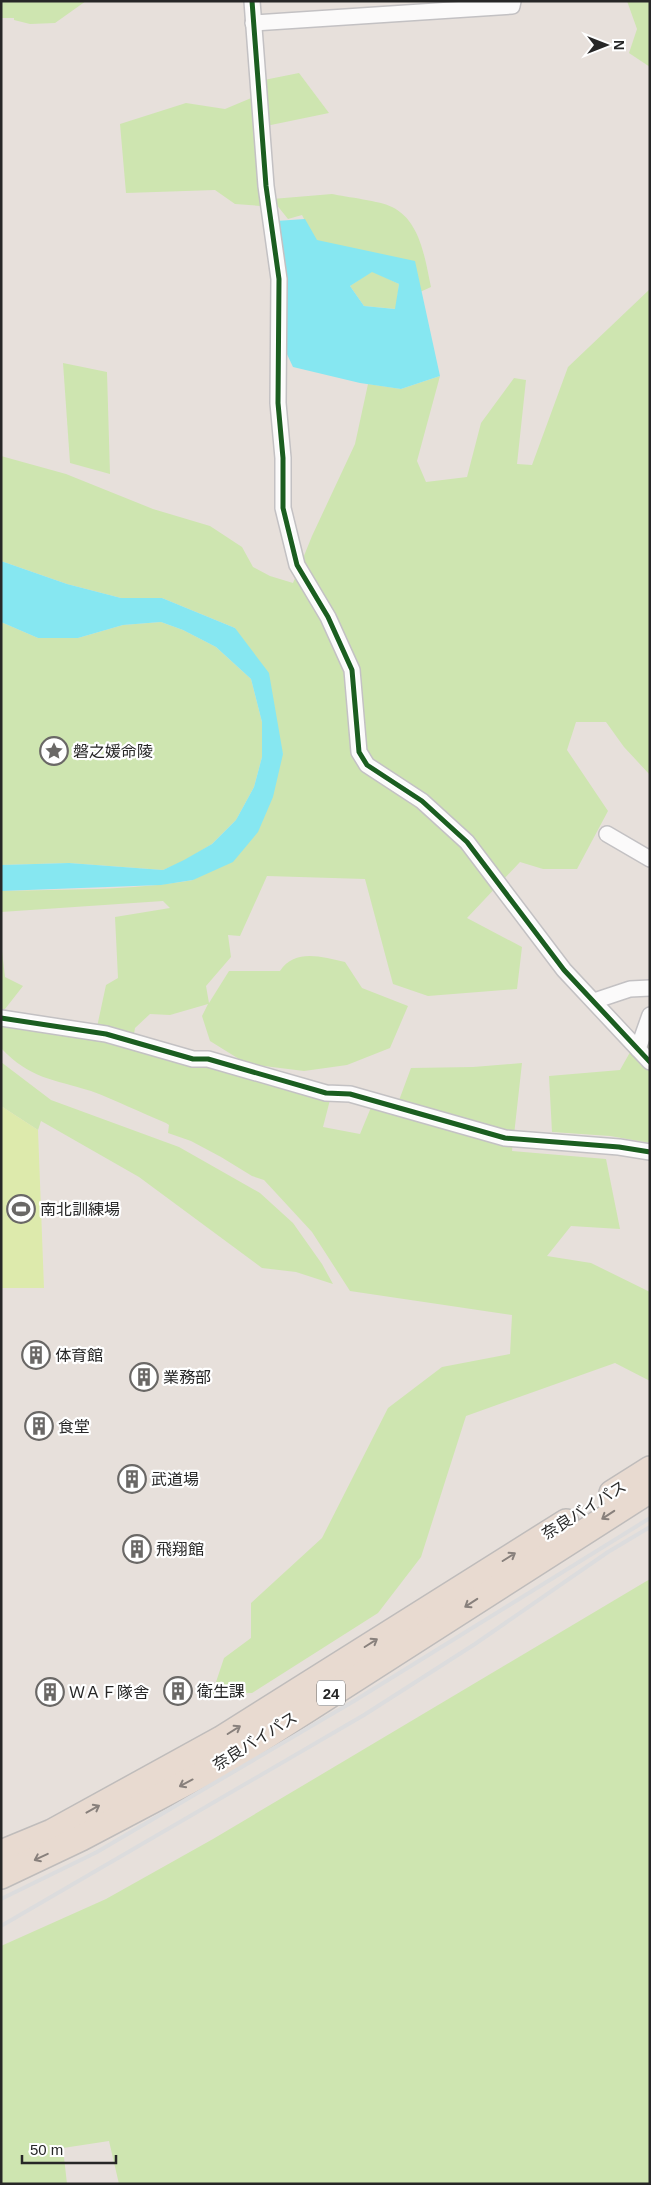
<svg xmlns="http://www.w3.org/2000/svg" width="651" height="2185" viewBox="0 0 651 2185" font-family="Helvetica,'Noto Sans JP',sans-serif">
	<style>
		.green { fill: #cee5b0 }
		.pitch { fill: #ddeaac }
		.water { fill: #86e7f1; fill-rule: evenodd }
		.lines { fill: none; stroke-linecap: round; stroke-linejoin: round }
		.minor-casing { stroke: #c3c1c3; stroke-width: 18 }
		.trunk-casing { stroke: #bfbcbb; stroke-width: 28 }
		.minor { stroke: #fbfafa; stroke-width: 15 }
		.trunk { stroke: #e8dad0; stroke-width: 25 }
		.rail { stroke: #dcdcdd; stroke-width: 4 }
		.cycleway-casing { stroke: #fff; stroke-width: 8 }
		.cycleway { stroke: #1b5e20; stroke-width: 5 }
		.oneway { stroke: #88807c }
		.labels { text-anchor: middle; dominant-baseline: central; stroke-width: 4.5; stroke-linejoin: round; paint-order: stroke }
		.shield { fill: #fff; stroke: #686868; stroke-width: 1 }
		.shield-label { font-size: 15px; font-weight: bold; fill: #272727 }
		.poi-label { font-size: 16px; fill: #272727; stroke: #fff; text-anchor: start }
		.street-label { font-size: 16px; fill: #272727; stroke: #fff }
	</style>
	<rect width="100%" height="100%" fill="#e7e0db"/>
	<g class="green">
		<path d="M1,1h85l-31,22 -25,1 -16,-4v-2h-13z"/>
		<path d="M627,1h23v66l-21,-14 8,-24z"/>
		<path d="M299,73l30,40 -63,13 -2,-46z"/>
		<path d="M256,96l5,110 -26,-2 -20,-14 -89,3 -6,-69 66,-21 39,6z"/>
		<path d="M332,194c14,3 49,7 60,13 29,14 33,53 39,80l-11,5 -103,-48 -15,-29 -14,4 -16,-20z"/>
		<path d="M372,271l27,13 -3,25 -32,-3 -14,-20z"/>
		<path d="M650,289v486l-26,-28 -18,-25h-30l-9,28 41,61 -31,58h-34l-23,-7 -53,56 55,29 -5,42 -89,7 -35,-12 -28,-105 -98,-3 -27,60 -12,-1 3,22 -25,29 3,17 20,-32h51c15,-23 42,-14 65,-9l17,26 46,18 -18,42 -43,17 -43,6 -57,-7 -37,-23 -8,-25 6,-12 -38,11 -20,-1 -15,14 -1,6 -37,-7 9,-42 12,-7 -3,-61 55,-9 -7,-7 -162,11v-21c64,-2 129,0 192,-11l90,-126 -48,-126 -73,-30h-41l-54,-14 -66,-23v-105l65,18 87,35 57,17 32,21 11,20 17,9 23,7 19,-47 43,-92 13,-60 33,5 39,-13 -23,85 9,21 41,-5 14,-54 33,-45 12,2 -9,84 15,1 36,-98z"/>
		<path d="M63,363l44,9 3,102 -40,-11z"/>
		<path d="M1,622l37,16h40l45,-13 38,-3 22,8 33,17 35,32 11,43v35l-8,30 -18,33 -24,24 -28,17 -21,9 -94,-7 -68,2z"/>
		<path d="M1,943l4,34 18,9 -18,23h-4z"/>
		<path d="M650,1017v126l-40,-7 -58,-4 -3,-56 71,-6z"/>
		<path d="M1,1023c112,14 221,42 330,73l-8,31 37,7 12,-29 141,36 -1,10 94,8 14,70 -49,-3 -24,30 44,7 59,29v89l-35,-18 -149,53 -45,141 -43,56 -126,80 -40,1 12,-36 27,-20v-35l71,-65 66,-130 54,-41 68,-13 2,-39 -162,-24 -38,-59 -48,-52 -12,-4 -31,-19 -30,-16 -23,-8 1,-8 -3,-2c-25,-10 -50,-23 -75,-32 -38,-12 -61,-12 -90,-43z"/>
		<path d="M1,1062l50,38 128,47 81,46 33,30 29,41 11,20 -37,-12 -34,-4 -123,-91 -98,-56 -3,9 -37,-24z"/>
		<path d="M522,1063l-8,72 -116,-32 13,-35 62,-1z"/>
		<path d="M650,1579v605h-531l-10,-43 -46,7 4,36h-66v-238l105,-47 107,-60z"/>
	</g>
	<path class="pitch" d="M1,1106l37,24 6,158h-43z"/>
	<g class="water">
		<path d="M305,219l12,21 98,21 25,115 -39,13 -41,-6 -67,-16 -8,-17 -9,-129zM372,272l27,12 -4,25 -31,-3 -14,-20z"/>
		<path d="M1,561l66,23 54,14h41l73,30 34,45 14,81 -10,43 -15,35 -25,30 -40,18 -32,5 -160,6v-26l68,-2 94,7 21,-10 28,-16 24,-24 18,-33 8,-30v-35l-11,-43 -35,-32 -33,-17 -22,-8 -38,3 -45,13h-40l-37,-16z"/>
	</g>
	<g class="lines">
		<defs>
			<g id="minor">
				<path d="M252,1l14,185 13,93 -1,124 5,55v50l14,57 31,52 24,53 7,82 8,13 55,36 45,41 97,128 86,92"/>
				<path d="M253,23l259,-17 1,-5"/>
				<path d="M607,834l43,25"/>
				<path d="M594,1001l36,-12 20,-1"/>
				<path d="M1,1018l105,16 87,25h15l118,34 24,1 155,44 114,9 31,5"/>
				<path d="M638,1049l12,-34"/>
			</g>
			<g id="trunk">
				<path d="M612,1493l38,-24"/>
				<path d="M1,1853l51,-21 169,-93 345,-217"/>
				<path d="M1,1876l80,-38 146,-77 423,-271"/>
			</g>
		</defs>
		<use href="#minor" class="minor-casing"/>
		<use href="#trunk" class="trunk-casing"/>
		<use href="#minor" class="minor"/>
		<use href="#trunk" class="trunk"/>
		<g class="rail">
			<path d="M1,1899l96,-47 257,-151 296,-183"/>
			<path d="M1,1926l363,-211 111,-71 133,-92 42,-25"/>
		</g>
		<defs>
			<g id="cycleway">
				<path d="M252,1l14,185 13,93 -1,124 5,55v50l14,57 31,52 24,53 7,82 8,13 55,36 45,41 97,128 86,92"/>
				<path d="M1,1018l105,16 87,25h15l118,34 24,1 155,44 114,9 31,5"/>
			</g>
		</defs>
		<use href="#cycleway" class="cycleway-casing"/>
		<use href="#cycleway" class="cycleway"/>
	</g>
	<defs><path id="oneway-shaft" d="M-6 0H5M1.5-3L5.5 0L1.5 3" fill="none" stroke-width="1.6" stroke-linecap="round" stroke-linejoin="round" transform="scale(1.25)"/></defs>
	<g class="oneway">
		<use href="#oneway-shaft" transform="translate(608 1515) rotate(147)"/>
		<use href="#oneway-shaft" transform="translate(509 1557) rotate(-32)"/>
		<use href="#oneway-shaft" transform="translate(471 1603) rotate(147)"/>
		<use href="#oneway-shaft" transform="translate(371 1643) rotate(-32)"/>
		<use href="#oneway-shaft" transform="translate(234 1730) rotate(-32)"/>
		<use href="#oneway-shaft" transform="translate(186 1783) rotate(152)"/>
		<use href="#oneway-shaft" transform="translate(93 1809) rotate(-29)"/>
		<use href="#oneway-shaft" transform="translate(41 1857) rotate(155)"/>
	</g>
	<defs>
		<symbol id="sight-ring" viewBox="-11 -11 22 22"><circle r="9.5" fill="#fff" stroke="#6a6866" stroke-width="1.5"/><path d="M0-6L1.8-2.2L6-1.7L2.9 1.2L3.7 5.4L0 3.3L-3.7 5.4L-2.9 1.2L-6-1.7L-1.8-2.2Z" fill="#6a6866"/></symbol>
		<symbol id="stadium-ring" viewBox="-11 -11 22 22"><circle r="9.5" fill="#fff" stroke="#6a6866" stroke-width="1.5"/><path d="M0-5a6.5 5 0 1 0 0 10a6.5 5 0 1 0 0-10ZM-3.5-1.8h7v3.6h-7Z" fill="#6a6866"/></symbol>
		<symbol id="building-ring" viewBox="-11 -11 22 22"><circle r="9.5" fill="#fff" stroke="#6a6866" stroke-width="1.5"/><path d="M-4-6H4V6H1V3H-1V6H-4ZM-2.5-4.3h1.7v1.8h-1.7ZM.8-4.3h1.7v1.8H.8ZM-2.5-1h1.7V.8h-1.7ZM.8-1h1.7V.8H.8Z" fill="#6a6866"/></symbol>
	</defs>
	<g fill-rule="evenodd">
		<use href="#sight-ring" x="38" y="735" width="32" height="32"/>
		<use href="#stadium-ring" x="5" y="1193" width="32" height="32"/>
		<use href="#building-ring" x="20" y="1339" width="32" height="32"/>
		<use href="#building-ring" x="128" y="1361" width="32" height="32"/>
		<use href="#building-ring" x="23" y="1410" width="32" height="32"/>
		<use href="#building-ring" x="116" y="1463" width="32" height="32"/>
		<use href="#building-ring" x="121" y="1533" width="32" height="32"/>
		<use href="#building-ring" x="162" y="1675" width="32" height="32"/>
		<use href="#building-ring" x="34" y="1676" width="32" height="32"/>
	</g>
	<g class="labels">
		<rect class="shield" x="317" y="1680.5" width="28" height="25" rx="4"/>
		<g class="shield-label">
			<text x="331" y="1693">24</text>
		</g>
		<g class="poi-label">
			<text x="73" y="751">磐之媛命陵</text>
			<text x="40" y="1209">南北訓練場</text>
			<text x="55" y="1355">体育館</text>
			<text x="163" y="1377">業務部</text>
			<text x="58" y="1426">食堂</text>
			<text x="151" y="1479">武道場</text>
			<text x="156" y="1549">飛翔館</text>
			<text x="197" y="1691">衛生課</text>
			<text x="69" y="1692">ＷＡＦ隊舎</text>
		</g>
		<g class="street-label">
			<text transform="translate(584 1510) rotate(-32)">奈良バイパス</text>
			<text transform="translate(255 1741) rotate(-32)">奈良バイパス</text>
		</g>
	</g>
	<rect width="651" height="2185" fill="none" stroke="#272727" stroke-width="5"/>
	<g transform="translate(606 45) rotate(90)" stroke="#ffffff" stroke-width="4" paint-order="stroke">
	<path d="M0-4L9 19L0 12L-9 19Z" fill="#272727"/>
	<text y="-8" font-size="14" font-weight="bold" text-anchor="middle" fill="#272727">N</text>
	</g>
	<path d="M22 2155v8h94v-8" fill="none" stroke="#272727" stroke-width="2.5"/>
	<text x="30" y="2155" font-size="15" fill="#272727" stroke="#ffffff" stroke-width="4" paint-order="stroke">50 m</text>
</svg>
